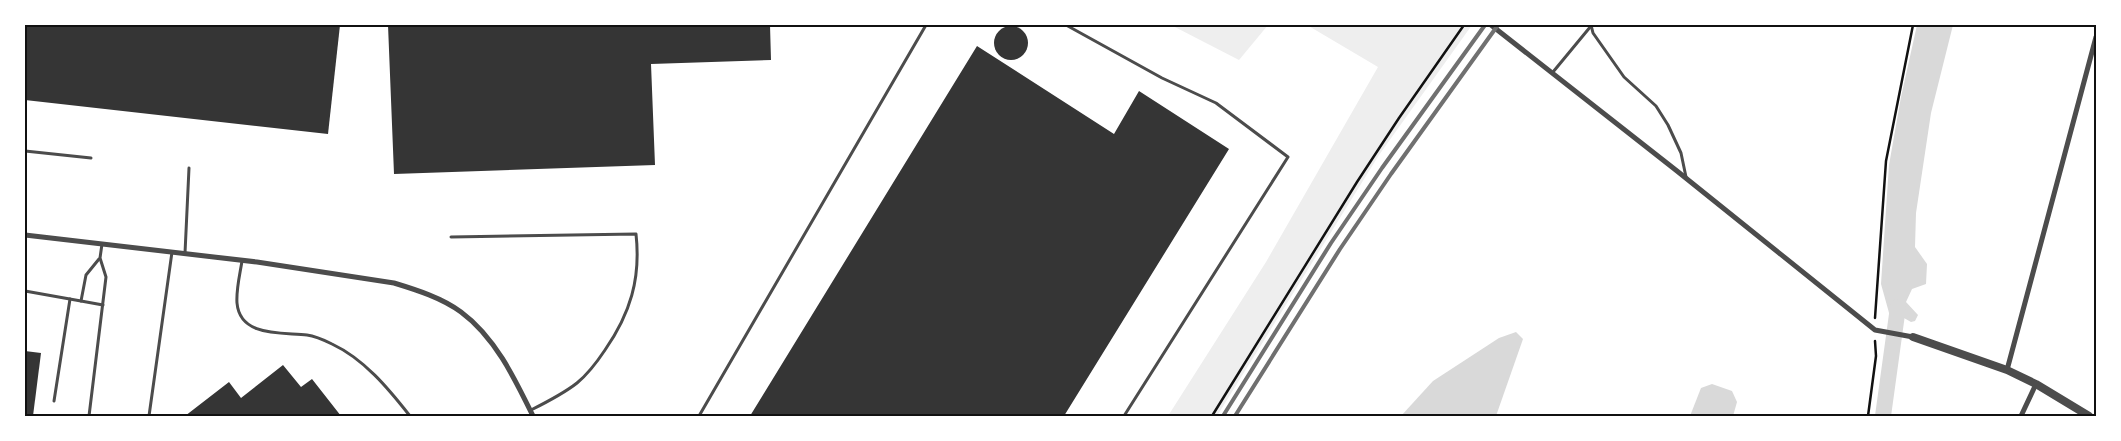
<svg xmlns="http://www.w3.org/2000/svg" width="2121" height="441" viewBox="0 0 2121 441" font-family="'Golos Text',sans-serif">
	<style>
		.green { fill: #eee }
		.water { fill: #d9d9d9 }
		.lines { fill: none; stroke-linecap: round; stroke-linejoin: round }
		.canal { stroke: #d9d9d9; stroke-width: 16 }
		.building { fill: #353535 }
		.path { stroke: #111; stroke-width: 2.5 }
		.service { stroke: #4c4c4c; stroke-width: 3 }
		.minor { stroke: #4c4c4c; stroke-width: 5 }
		.tertiary { stroke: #4c4c4c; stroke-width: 8 }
		.rail { stroke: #707070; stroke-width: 4 }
		.neatline { fill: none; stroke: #111; stroke-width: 2 }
	</style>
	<rect width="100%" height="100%" fill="#fff"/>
	<g class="green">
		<path d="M1171,25h97l-29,35z"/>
		<path d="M1307,25h165l-93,130 -162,261h-49l98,-154 112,-195z"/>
	</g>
	<g class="water">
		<path d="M1917,25h36l-22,88 -15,100 -1,34 12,17 -1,20 -14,5 -6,13 12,13 -3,6 -4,1 -7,-4 -6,11 -9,-2 2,-7 -10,-36 8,-119 12,-68z"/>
		<path d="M1516,332l7,7 -27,77h-95l32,-35 66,-43z"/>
		<path d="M1712,384l20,7 5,11 -4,14h-43l11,-28z"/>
	</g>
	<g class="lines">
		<path class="canal" d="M1883,416l15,-109"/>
	</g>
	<g class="building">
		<path d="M25,25h315l-12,109 -303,-34z"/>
		<path d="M388,25h382l1,35 -120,4 4,101 -261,9z"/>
		<circle cx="1011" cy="43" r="17"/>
		<path d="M977,46l137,88 25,-43 90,58 -165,267h-314z"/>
		<path d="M25,351l16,2 -8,63h-8z"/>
		<path d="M283,365l18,22 11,-8 29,37h-156l44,-34 12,16z"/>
	</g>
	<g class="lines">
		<g class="path">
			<path d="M1875,318l11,-157 27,-136"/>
			<path d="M1212,416l145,-234 42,-64 65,-93"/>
			<path d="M1868,416l8,-60 -1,-15"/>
		</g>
		<g class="service">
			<path d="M1066,25l96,53 54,25 72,54 -164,259"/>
			<path d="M1591,25l2,8 31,44 32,29 12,19 13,28 5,24"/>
			<path d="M1553,72l38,-46"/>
			<path d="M25,151l66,7"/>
			<path d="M451,237l185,-3c5,45 -6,80 -31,116 -8,12 -17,24 -28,33 -14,11 -30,19 -46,27"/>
			<path d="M185,253l4,-85"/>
			<path d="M242,261c-2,13 -6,28 -5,42 3,35 47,29 70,32 8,1 17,5 25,9 32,15 56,44 78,72"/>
			<path d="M25,291l56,10 5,-26 13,-16"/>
			<path d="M81,301l22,4"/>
			<path d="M54,401l16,-102"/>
			<path d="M89,416l17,-139 -6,-19 2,-14"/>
			<path d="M149,416l23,-164"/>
			<path d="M699,416l227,-391"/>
		</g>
		<g class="minor">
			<path d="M1491,25l186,146 198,159 38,7"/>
			<path d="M25,235l232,27 137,21c23,7 48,15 67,29 34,25 54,67 72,104"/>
			<path d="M2007,370l89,-333"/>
			<path d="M2021,416l15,-32"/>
		</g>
		<path class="tertiary" d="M1913,337l94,33 29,14 53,32"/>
		<g class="rail">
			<path d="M1223,416l108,-173 51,-75 103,-143"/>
			<path d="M1235,416l105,-167 51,-75 107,-149"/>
		</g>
	</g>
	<rect width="2121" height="441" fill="none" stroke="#ffffff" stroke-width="52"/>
	<rect x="26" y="26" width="2069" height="389" class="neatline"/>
</svg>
